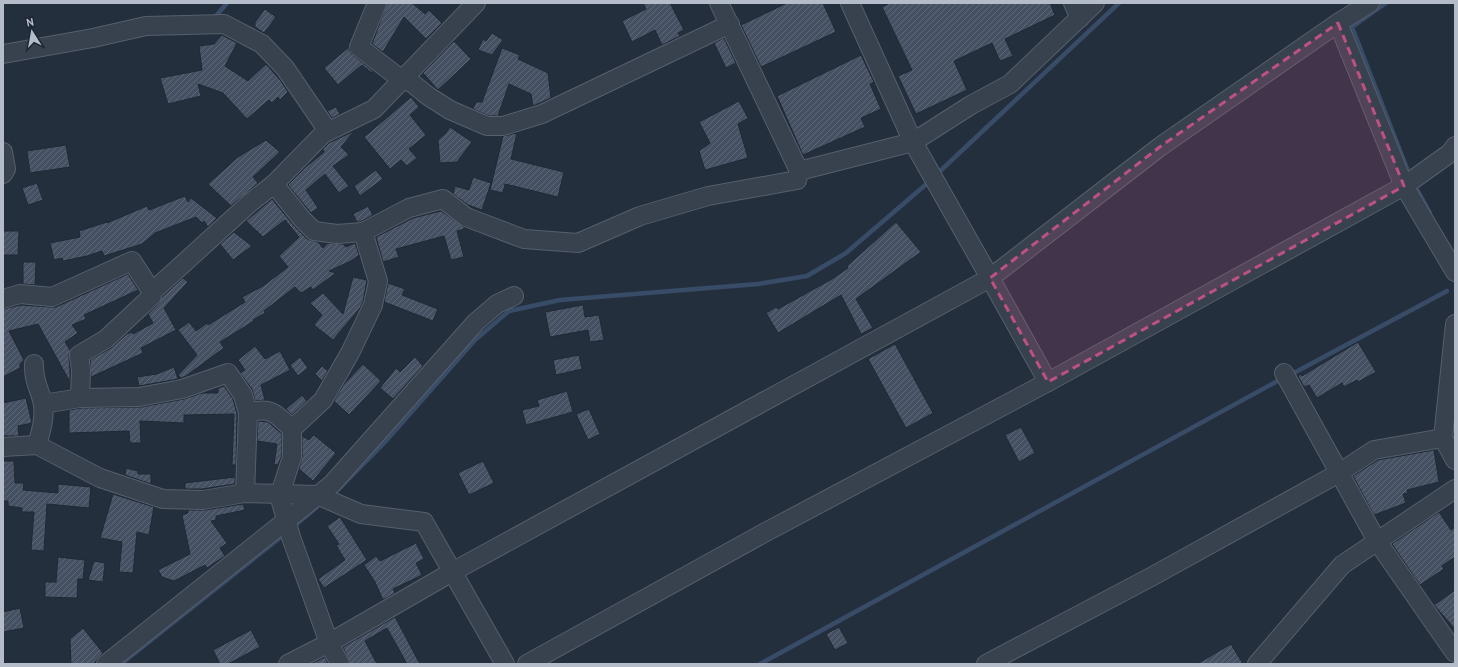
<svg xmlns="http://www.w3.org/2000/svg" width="1458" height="667" viewBox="0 0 1458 667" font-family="'PT Sans',sans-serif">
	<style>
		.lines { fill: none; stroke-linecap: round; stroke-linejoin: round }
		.stream { stroke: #394c67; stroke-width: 4.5 }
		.building { fill: url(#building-hatch); stroke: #1f2835 }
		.minor-casing { stroke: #565f6c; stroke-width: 20 }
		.minor { stroke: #38414e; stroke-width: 18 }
		.marked { fill: #bd5182; fill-opacity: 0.2; stroke: #bd5182; stroke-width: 3; stroke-dasharray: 8 5; stroke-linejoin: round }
	</style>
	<defs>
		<pattern id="building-hatch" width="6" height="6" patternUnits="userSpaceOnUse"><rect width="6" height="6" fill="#455162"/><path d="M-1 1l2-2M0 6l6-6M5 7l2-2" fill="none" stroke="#5d6877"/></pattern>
	</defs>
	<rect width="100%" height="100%" fill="#242f3e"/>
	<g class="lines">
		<g class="stream">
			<path d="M1386,3l-34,24 56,144"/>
			<path d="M213,17l3,-1 11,-13"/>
			<path d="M937,174l182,-171"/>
			<path d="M1418,191l12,22"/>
			<path d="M1290,375l157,-84"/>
			<path d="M331,497l54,-55 90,-102 34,-29 51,-11 198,-16 49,-8 39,-23 84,-72"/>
			<path d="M293,527l24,-20"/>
			<path d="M121,664l165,-131"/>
			<path d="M760,664l523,-286"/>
		</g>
	</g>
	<g class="building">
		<path d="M387,3h25l13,11 4,-4 13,13 -16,16 -22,-22 -21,35 -11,-8z"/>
		<path d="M643,3h27l14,27 -6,3 2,3 -18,9 -7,-15 -23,12 -10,-21 24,-12z"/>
		<path d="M787,3h36l13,29 -75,35 -20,-42z"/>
		<path d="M890,3h160l5,12 -50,24 8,17 -13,5 -8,-18 -38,18 13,29 -51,24 -18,-38 14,-6 -30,-63z"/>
		<path d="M265,9l11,8 -12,16 -9,-6v-5z"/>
		<path d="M492,33l11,7 -11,15 -14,-5 5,-11 3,2z"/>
		<path d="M222,35l15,8 -12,23 23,15 18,-17 15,17 7,11 -8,8 -2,-3 -6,6 -3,-3 -22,19 -24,-26 -25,-9 3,12 -33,8 -8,-26 42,-8 -3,-24 15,-2z"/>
		<path d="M724,38l12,25 -10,5 -12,-25z"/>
		<path d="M454,41l17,18 -33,31 -15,-17z"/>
		<path d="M349,47v3l4,5 20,16 -1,2 -10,-8 -24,20 -14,-17z"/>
		<path d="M502,48l18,7 -2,4 30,14 3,25 -18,8 -2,-12 -22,-10 -11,32h-9l-16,-7 3,-7h6z"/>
		<path d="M861,55l13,27 -4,2 11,25 -20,9 4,9 -62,28 -26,-59z"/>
		<path d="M411,97l8,10 -9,8 16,20 -17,14 8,9 -10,8 -6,-6 -11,9 -26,-32z"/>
		<path d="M739,101l9,17 -10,6 10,34 -43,12 -6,-19 11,-8 -11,-21z"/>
		<path d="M336,107l4,7 -8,4 -5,-7z"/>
		<path d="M450,127l22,15 -15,20 -17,1 -2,-23 8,-7z"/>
		<path d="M354,131l-13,16 8,8 -16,11 16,20 -10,7 -14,-19 -19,16 12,18 -7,5 -23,-28 19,-19 17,-14 -1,-3 6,-6z"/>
		<path d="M517,133l-6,26 53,13 -6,25 -53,-13 -2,9 -13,-3 13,-54z"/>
		<path d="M266,140l14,12 -27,25 5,6 -27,23 -23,-22 30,-27z"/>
		<path d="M66,145l4,22 -40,6 -3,-22z"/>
		<path d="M376,170l7,9 -23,17 -6,-10z"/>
		<path d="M473,177l18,6 -9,27 -14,-5 -15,-11 2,-8 14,4z"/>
		<path d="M37,183l6,17 -15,5 -6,-17z"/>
		<path d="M185,196l3,6 3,-4 26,20 -9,9 -4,-6 -2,2 -6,-6 -41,16 -13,11 -38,12 -2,-5 -15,5 -24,5 -1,-3 -8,2 -4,-17 30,-6 -1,-6 28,-9v1l40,-17 2,4z"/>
		<path d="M272,199l22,27 13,13 11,3 5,6 5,-5 15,1 3,3 9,-4 5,14 -2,1 1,-3 -8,6 -22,10 7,2 -23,17 -2,-3 -10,6 -6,-6 -31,24 1,2 -12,7 1,1 -34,21 4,6 -38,28 -5,2 -3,-3 19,-20 -19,-25 11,-8 7,9 11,-8 1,2 37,-23 -3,-5 21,-11 25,-19 -9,-11 20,-19 -14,-17 -22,17 -17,-16z"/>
		<path d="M368,206l5,9 -13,7h-3l-4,-8z"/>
		<path d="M441,211l23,16v2l-7,2 7,26 -13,3 -7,-24 -48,13 3,8 -16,5 -7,-25 37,-19z"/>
		<path d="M896,222l25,30 -65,47 17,29 -12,6 -20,-39 -63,38 -12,-20 10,-6 2,2 54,-30 16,-11 -1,-2z"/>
		<path d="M3,231h16l-1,24h-15z"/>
		<path d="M234,232l18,14 -19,14 -13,-16z"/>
		<path d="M23,262h13l-1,23 -12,-1z"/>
		<path d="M128,274l10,16 -54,25 2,4 -14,6 6,8 -13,9 5,8 -1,6 1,15v11l-32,-58 -29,7 15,29 -4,4v4l-17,9v-68l18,-4 30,2h5z"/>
		<path d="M353,277l14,3 -4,22 -3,6 -27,32 -19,-15 8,-10 -12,-12 13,-10 20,21z"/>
		<path d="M183,278l5,4 -24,26 12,22 -35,18 2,5 -52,24 -1,-17 21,-12 16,-14 5,-2 1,2 20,-11 -5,-9 11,-11 3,-6z"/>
		<path d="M388,283l17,6 -3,6 36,14 -5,12 -49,-19z"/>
		<path d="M583,305l2,12 14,-2 5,25 -14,2 -2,-12 -38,7 -5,-25z"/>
		<path d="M1358,342l18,30 -18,10 -1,-2 -13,7 -2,-4 -25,15 -8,-13 -5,2 -6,-11 3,-2 1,2z"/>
		<path d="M895,344l38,69 -27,15 -38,-69z"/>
		<path d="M255,346l10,13 15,-8 10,19 -29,15 4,15 -10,1 -3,-12 -12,-16 5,-3 -7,-10z"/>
		<path d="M579,355l3,14 -26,6 -3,-15z"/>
		<path d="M300,357l8,11 -10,8 -8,-11z"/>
		<path d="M415,357l8,9 -30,33 -13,-11 16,-20 4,4z"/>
		<path d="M363,364l18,17 -32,34 -15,-14 10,-17z"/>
		<path d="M322,366l6,5 -6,10 -7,-7z"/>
		<path d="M174,367l4,12 -39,7 -2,-9 20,-3z"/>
		<path d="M224,386l9,13 4,15 -1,51h-4l2,-51 -50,1v8l-44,-2 1,22h-11l-1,-12 -60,2v-23l12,-2 60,-1 43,-8 18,-6h16v-5z"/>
		<path d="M567,391l6,21 -47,13 -4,-15 17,-4 -2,-6z"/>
		<path d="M302,395l5,6 -15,14 -6,-6z"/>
		<path d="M26,398l6,25 -14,3 1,10h-16v-33z"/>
		<path d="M589,409l11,25 -12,6 -12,-26z"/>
		<path d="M258,421l10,1 14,12v21l-4,10 -4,-1 3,-20 -20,-3z"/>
		<path d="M1021,427l14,26 -16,9 -14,-27z"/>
		<path d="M314,435l22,18 -23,28 -14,-12 3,-12v-21l7,4z"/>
		<path d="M1434,450l5,32 -32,8 1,3 -5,1 3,9 -32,12 -21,-39 25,-16z"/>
		<path d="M3,461h11l1,22h9l-1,7 35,3v-9l33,3 -2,21 -42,-4 -3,47 -13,-1 3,-38h-12v-4l-14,-2v-5h-5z"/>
		<path d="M483,461l11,22 -25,12 -11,-22z"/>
		<path d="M126,468l12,3v3h13v10l-26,-9z"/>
		<path d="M235,477v7l-33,5h-17v-6z"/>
		<path d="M113,494l41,13 -5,28 -12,-3 -4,41 -14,-1 3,-30 -22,-4z"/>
		<path d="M243,504l2,6 -29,6v4l-5,1 16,22 -7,5 5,8 -18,12 -2,-3 -31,16 -12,-4 -4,-7 32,-16 -8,-39 6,-2v-3h17z"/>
		<path d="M1439,512l12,18 4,-3v30l-13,9 2,3 -24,16 -28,-41z"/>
		<path d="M340,517l27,43 -43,28 -6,-9 27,-19 -9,-15 3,-1 -12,-18z"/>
		<path d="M416,543l8,16 -8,4 6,12 -29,14 2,4 -12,7 -8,-18 -11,-17 12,-9 4,5z"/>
		<path d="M58,557l27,3 -2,19h-5l-1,19 -32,-1v-15h11z"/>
		<path d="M94,561l11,2 -2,19 -15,-2z"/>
		<path d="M1455,590v39l-21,-24z"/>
		<path d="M20,608l4,20 -21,4v-20z"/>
		<path d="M395,617l25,47h-13l-20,-36 -22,13 12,23h-27l-7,-17z"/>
		<path d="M839,627l9,16 -13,7 -9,-16z"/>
		<path d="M83,628l20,25 -10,11h-22l-1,-25z"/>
		<path d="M251,630l9,17 -32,17h-8l-7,-14z"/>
		<path d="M1231,644l12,20h-46z"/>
		<path d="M325,657l3,7h-17z"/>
	</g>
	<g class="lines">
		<defs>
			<g id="minor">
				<path d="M377,3l-18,44 43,33 10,3 16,13 22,14 37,16h16l39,-12 188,-90"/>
				<path d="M719,3l80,168 114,-29 58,-37 39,-21 85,-81"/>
				<path d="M850,3l63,139 77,136 58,104"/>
				<path d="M1073,3l7,15"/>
				<path d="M1338,23l66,163 51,86"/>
				<path d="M3,54l90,-16 53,-12 78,-2 38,20 23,24 43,63"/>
				<path d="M3,152l3,17 -3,5"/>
				<path d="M274,184l28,35 12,12 23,3 26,-2 46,-24 34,-9 23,18 58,22 54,4 62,-27 68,-20 89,-16 2,-9"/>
				<path d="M3,299l17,-5 32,3 80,-36 20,31 99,-90 23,-18 49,-50 51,-25 102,-106"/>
				<path d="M1455,324l-12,114 12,22"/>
				<path d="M34,364c-1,17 6,25 9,40 2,15 -2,27 -6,41"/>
				<path d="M1284,373l93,168 78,112"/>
				<path d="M80,398l1,-28 -2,-15 27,-16 46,-43v-4"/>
				<path d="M43,404l37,-6 59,-1 43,-8 46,-16 15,22 5,18 -3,80"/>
				<path d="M248,413c23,-7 28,1 44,16v28l-12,37 1,8 10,35 38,106 11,21"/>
				<path d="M292,429l31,-29 27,-47 23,-48 5,-24 -15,-49"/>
				<path d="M3,447l34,-2 63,33 63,21 40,1 42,-7 72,2 44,19 63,8 81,142"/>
				<path d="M106,664l226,-180 144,-162 21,-18 17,-8"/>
				<path d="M288,664l41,-21 123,-71 538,-294 171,-132 177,-123 32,-20"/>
				<path d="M527,664l237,-131 284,-151 356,-196 46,-33 5,-7"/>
				<path d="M986,664l165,-87 188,-104 35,-23 69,-12"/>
				<path d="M1257,664l85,-99 113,-76"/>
			</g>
		</defs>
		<use href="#minor" class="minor-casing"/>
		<use href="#minor" class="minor"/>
	</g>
	<path class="marked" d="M1338,23l66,163 -356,196 -58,-104 171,-132z"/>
	<rect width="1458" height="667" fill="none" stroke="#b4bcc9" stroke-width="8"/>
	<g transform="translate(32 32) rotate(349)" stroke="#1d2633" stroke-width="3" paint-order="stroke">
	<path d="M0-3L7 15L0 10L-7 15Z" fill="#b4bcc9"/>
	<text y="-6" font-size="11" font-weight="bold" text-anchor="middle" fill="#b4bcc9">N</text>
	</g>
</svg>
